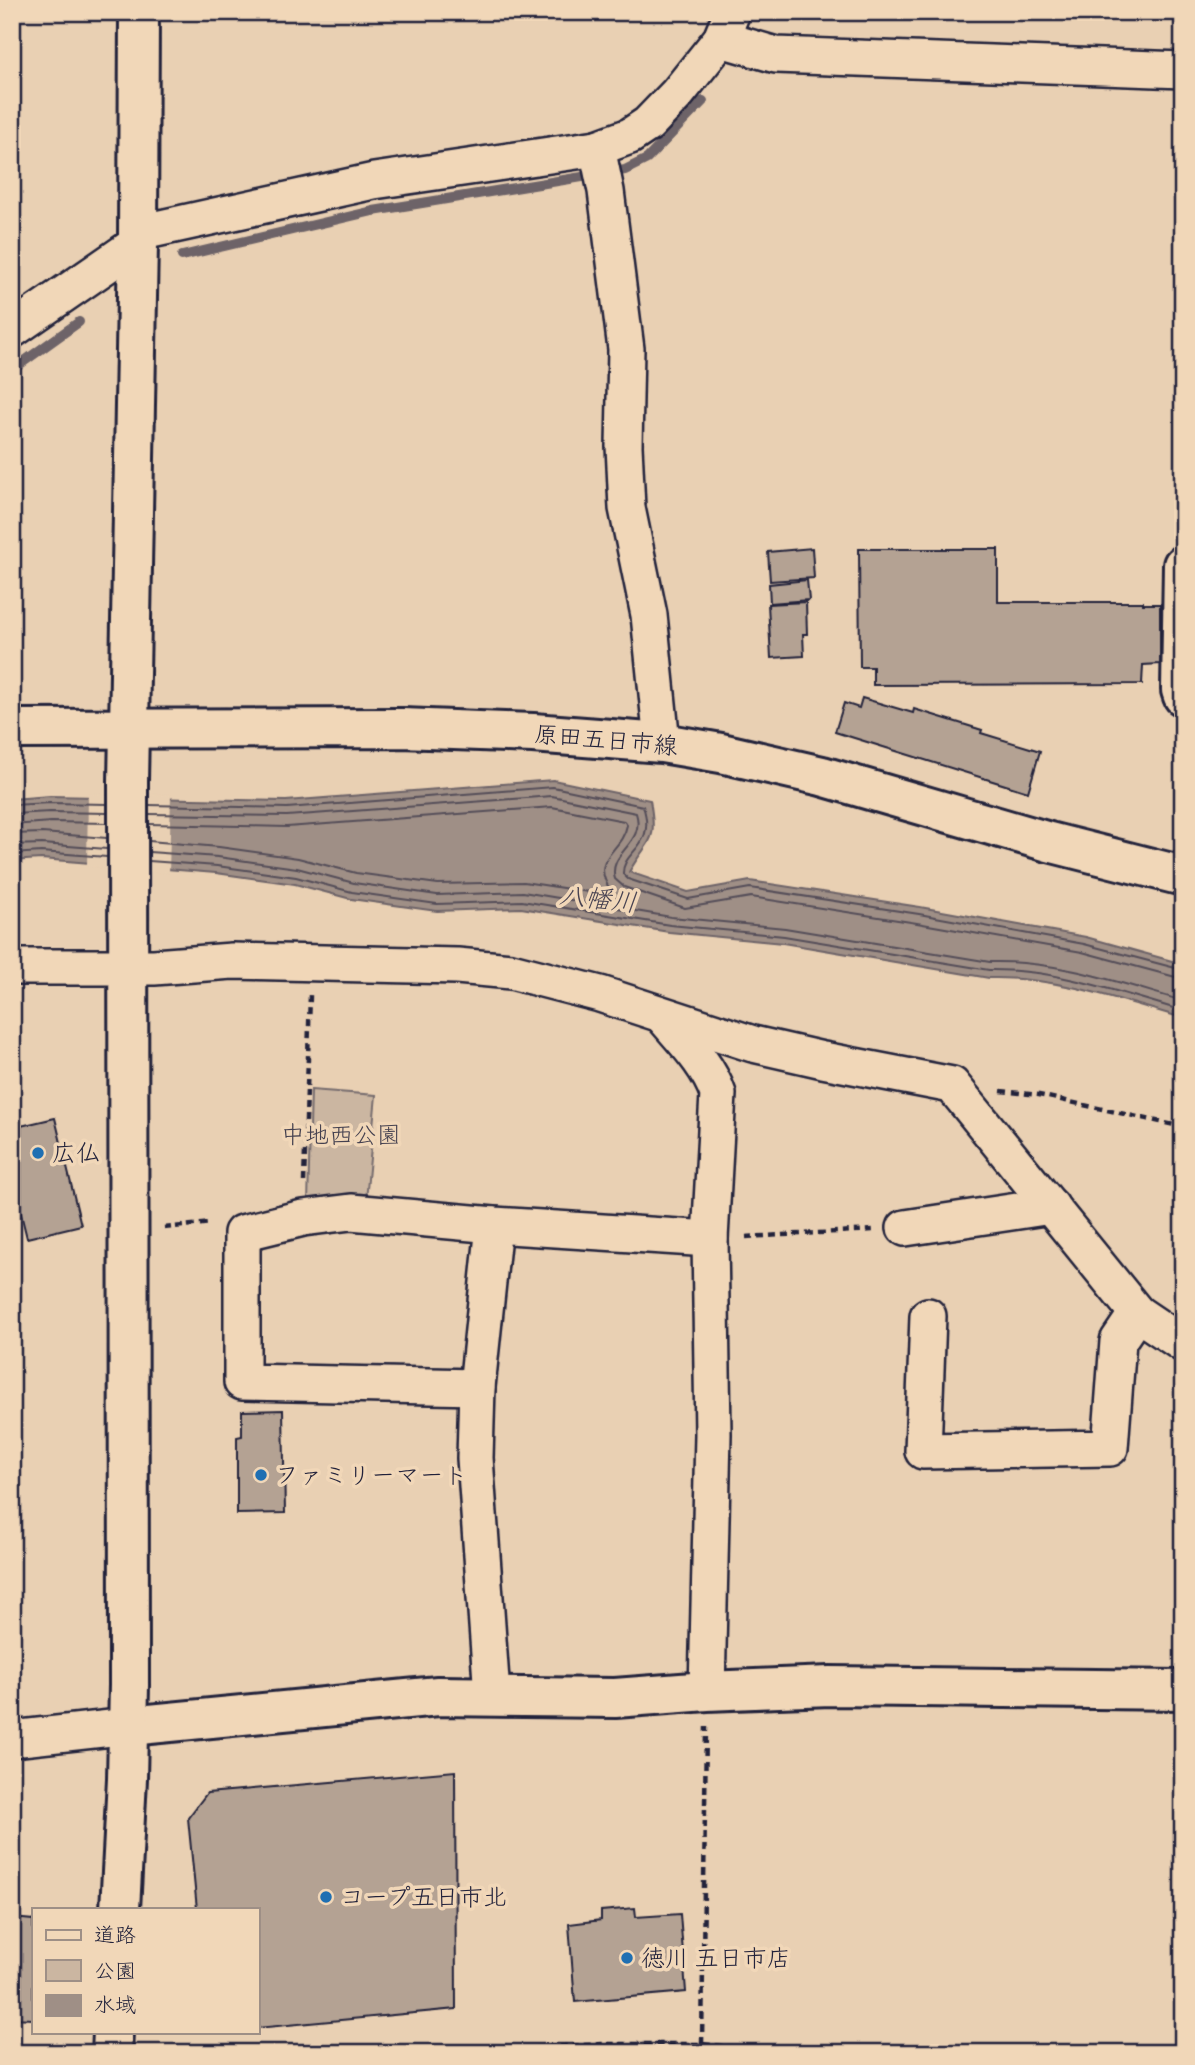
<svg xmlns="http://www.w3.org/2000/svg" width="1195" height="2065" viewBox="0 0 1195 2065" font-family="Caveat,'Klee One',sans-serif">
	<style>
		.green { fill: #cbb6a1; stroke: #766c6e; stroke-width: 2 }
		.water { fill: #9f8f86; stroke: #6d6368; stroke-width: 2 }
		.pier { fill: #e9d0b3 }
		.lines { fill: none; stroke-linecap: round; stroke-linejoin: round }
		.shore { stroke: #544e59; stroke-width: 2 }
		.stream { stroke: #6d6368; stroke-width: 10 }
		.building { fill: #b4a293; stroke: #22223b; stroke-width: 2 }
		.street-casing { stroke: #22223b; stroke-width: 40 }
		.secondary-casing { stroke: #22223b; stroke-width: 44 }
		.path { stroke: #22223b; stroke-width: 4.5; stroke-dasharray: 7 5; stroke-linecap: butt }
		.street { stroke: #f1d7b8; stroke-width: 35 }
		.secondary { stroke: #f1d7b8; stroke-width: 38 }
		.poi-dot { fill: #1f6fb2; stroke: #f1d7b8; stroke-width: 2.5 }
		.labels { text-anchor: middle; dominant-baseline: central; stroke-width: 7; stroke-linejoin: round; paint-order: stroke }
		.street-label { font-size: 24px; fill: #22223b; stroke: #f1d7b8 }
		.park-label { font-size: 24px; fill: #44404f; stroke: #f1d7b8 }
		.poi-label { font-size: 24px; fill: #22223b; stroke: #f1d7b8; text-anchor: start }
		.water-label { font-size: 26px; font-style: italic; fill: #484352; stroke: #f1d7b8 }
	</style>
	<rect width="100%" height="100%" fill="#e9d0b3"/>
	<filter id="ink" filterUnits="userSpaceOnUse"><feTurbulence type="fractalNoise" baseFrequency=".0143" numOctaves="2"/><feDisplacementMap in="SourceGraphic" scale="14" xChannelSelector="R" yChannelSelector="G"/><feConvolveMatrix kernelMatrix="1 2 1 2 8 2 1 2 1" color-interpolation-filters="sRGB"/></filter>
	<g filter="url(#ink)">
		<path class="green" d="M311,1090l65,5 -10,105 -58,4z"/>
		<path class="water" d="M553,780l97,20c8,45 -1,37 -21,72l59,20 62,-11 170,26 166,30 97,27v54c-63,-18 -128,-42 -194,-40l-206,-35 -114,-11 -148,-24 -84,3 -86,-12 -56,-15 -79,-11 -175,-14 -29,2v-62l38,-3 236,5z"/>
		<path class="pier" d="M88,793l83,2 -2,78 -82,-7z"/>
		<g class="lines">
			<g class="shore">
				<path d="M12,805l38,-2 57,1"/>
				<path d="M149,805l138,3 266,-21 90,19c14,42 -21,44 -20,68l5,5 60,20 62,-11 169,26 165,30 99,26"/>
				<path d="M12,814l38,-2 57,1"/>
				<path d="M149,814l138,2 265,-20 84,17c10,31 -29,39 -21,66l9,8 61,21 66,-11 166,26 165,29 101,27"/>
				<path d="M149,824l138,3 265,-20 72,14 3,4c-5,28 -39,32 -16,66l-3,4 -84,-13 -86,2 -82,-11 -58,-15 -79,-11 -70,-6"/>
				<path d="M12,825l39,-3 56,1"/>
				<path d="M12,834l30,-1 65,5"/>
				<path d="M12,845l30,-1 65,5"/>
				<path d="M149,852l69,5 79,11 57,15 83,12 86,-3 148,25 114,11 205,34c66,-2 130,21 193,39"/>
				<path d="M12,854l29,-2 66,5"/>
				<path d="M149,861l68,5 79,11 56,15 85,12 85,-3 148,24 114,11 205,34c67,-1 130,22 194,41"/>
			</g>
			<g class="stream">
				<path d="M182,256l191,-45 252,-41 22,-11 56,-58"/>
				<path d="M12,370l67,-48"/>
			</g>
		</g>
		<g class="building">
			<path d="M812,548l2,30 -44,3 -2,-29z"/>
			<path d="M859,549h139v53h145v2h17v60l-17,1 -1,19 -269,1v-18h-13z"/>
			<path d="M807,580l2,20 -39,3 -1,-19z"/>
			<path d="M806,602l1,32h-4l1,22 -33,2 -3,-54z"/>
			<path d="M862,698l51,15 1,-4 68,21 -1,3 59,18 -12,41 -193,-60 9,-29 15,5z"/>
			<path d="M55,1118l26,107 -54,13 -15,-60v-50z"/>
			<path d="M283,1410l2,103 -48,1v-77l5,-1v-25z"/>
			<path d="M455,1771l1,238 -199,19v-119h-60l-9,-91 19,-25z"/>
			<path d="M635,1908l1,9 44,-3 6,78 -111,10 -6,-78 32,-4v-9z"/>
			<path d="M12,1918l21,2v99l-21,-1z"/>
		</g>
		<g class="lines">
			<defs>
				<g id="street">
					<path d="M721,39l55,16 407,15"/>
					<path d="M597,148l9,43 20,158 -2,97 3,62 22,107 13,128"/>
					<path d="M138,233l236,-52 223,-33 33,-12 18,-12 29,-30 44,-55 11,-27"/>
					<path d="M12,330l126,-87"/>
					<path d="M12,967h142l78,-6 225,5 54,5 89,23 153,50 70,16 129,25 185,228 46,31"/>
					<path d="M662,1015c20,24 46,49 56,79l-8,145 3,195 -6,257"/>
					<path d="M905,1228l146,-22"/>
					<path d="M928,1316l-5,135 187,-3 8,-107 19,-28"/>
					<path d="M477,1387l-235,-5v-149l61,-15 48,-6 143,13 216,14"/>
					<path d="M492,1695l-17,-237 2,-71 17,-162"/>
					<path d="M12,1739l117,-13"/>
				</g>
				<g id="secondary">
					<path d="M1183,565l-2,125 2,6"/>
					<path d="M12,729l390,-1 131,5 129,10 59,10 101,23 227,66 134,34"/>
					<path d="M129,1726l309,-30 177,2 92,-7 123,-5 353,4"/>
					<path d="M120,1909l7,-130 2,-94 -1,-903 10,-539 1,-231"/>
					<path d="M112,2053l1,-21"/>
				</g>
			</defs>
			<use href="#street" class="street-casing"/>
			<use href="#secondary" class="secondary-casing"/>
			<g class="path">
				<path d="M1001,1091l38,4 144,32"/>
				<path d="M304,1182l6,-187"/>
				<path d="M164,1228l47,-5"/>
				<path d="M746,1237l127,-7"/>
				<path d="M702,2044l4,-317"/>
				<path d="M452,2053l150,-9h100l82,9"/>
			</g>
			<use href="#street" class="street"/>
			<use href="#secondary" class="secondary"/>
		</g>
	</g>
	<g class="poi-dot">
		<circle cx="38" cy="1153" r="7"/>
		<circle cx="261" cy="1475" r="7"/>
		<circle cx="326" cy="1897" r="7"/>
		<circle cx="627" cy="1958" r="7"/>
	</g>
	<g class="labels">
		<g class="street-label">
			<text transform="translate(606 740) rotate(5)">原田五日市線</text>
		</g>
		<g class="park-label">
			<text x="341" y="1135">中地西公園</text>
		</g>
		<g class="poi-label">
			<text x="52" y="1153">広仏</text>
			<text x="275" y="1475">ファミリーマート</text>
			<text x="340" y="1897">コープ五日市北</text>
			<text x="641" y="1958">徳川 五日市店</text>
		</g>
		<g class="water-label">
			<text transform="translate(598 899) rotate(6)">八幡川</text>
		</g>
	</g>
	<rect width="1195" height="2065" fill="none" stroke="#f1d7b8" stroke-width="42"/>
	<rect x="21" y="21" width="1153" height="2023" fill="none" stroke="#22223b" stroke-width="2.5" filter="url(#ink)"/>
	<rect x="32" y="1908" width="228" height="126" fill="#f1d7b8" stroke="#9e8f86" stroke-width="2"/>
	<rect x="46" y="1930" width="35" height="10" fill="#f1d7b8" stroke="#9e8f86" stroke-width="2"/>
	<text x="94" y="1942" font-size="21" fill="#22223b">道路</text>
	<rect x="46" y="1960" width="35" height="21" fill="#cbb6a1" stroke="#9e8f86" stroke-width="2"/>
	<text x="94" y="1978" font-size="21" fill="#22223b">公園</text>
	<rect x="46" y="1995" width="35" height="21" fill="#9f8f86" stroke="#9e8f86" stroke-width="2"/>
	<text x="94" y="2012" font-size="21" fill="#22223b">水域</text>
</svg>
